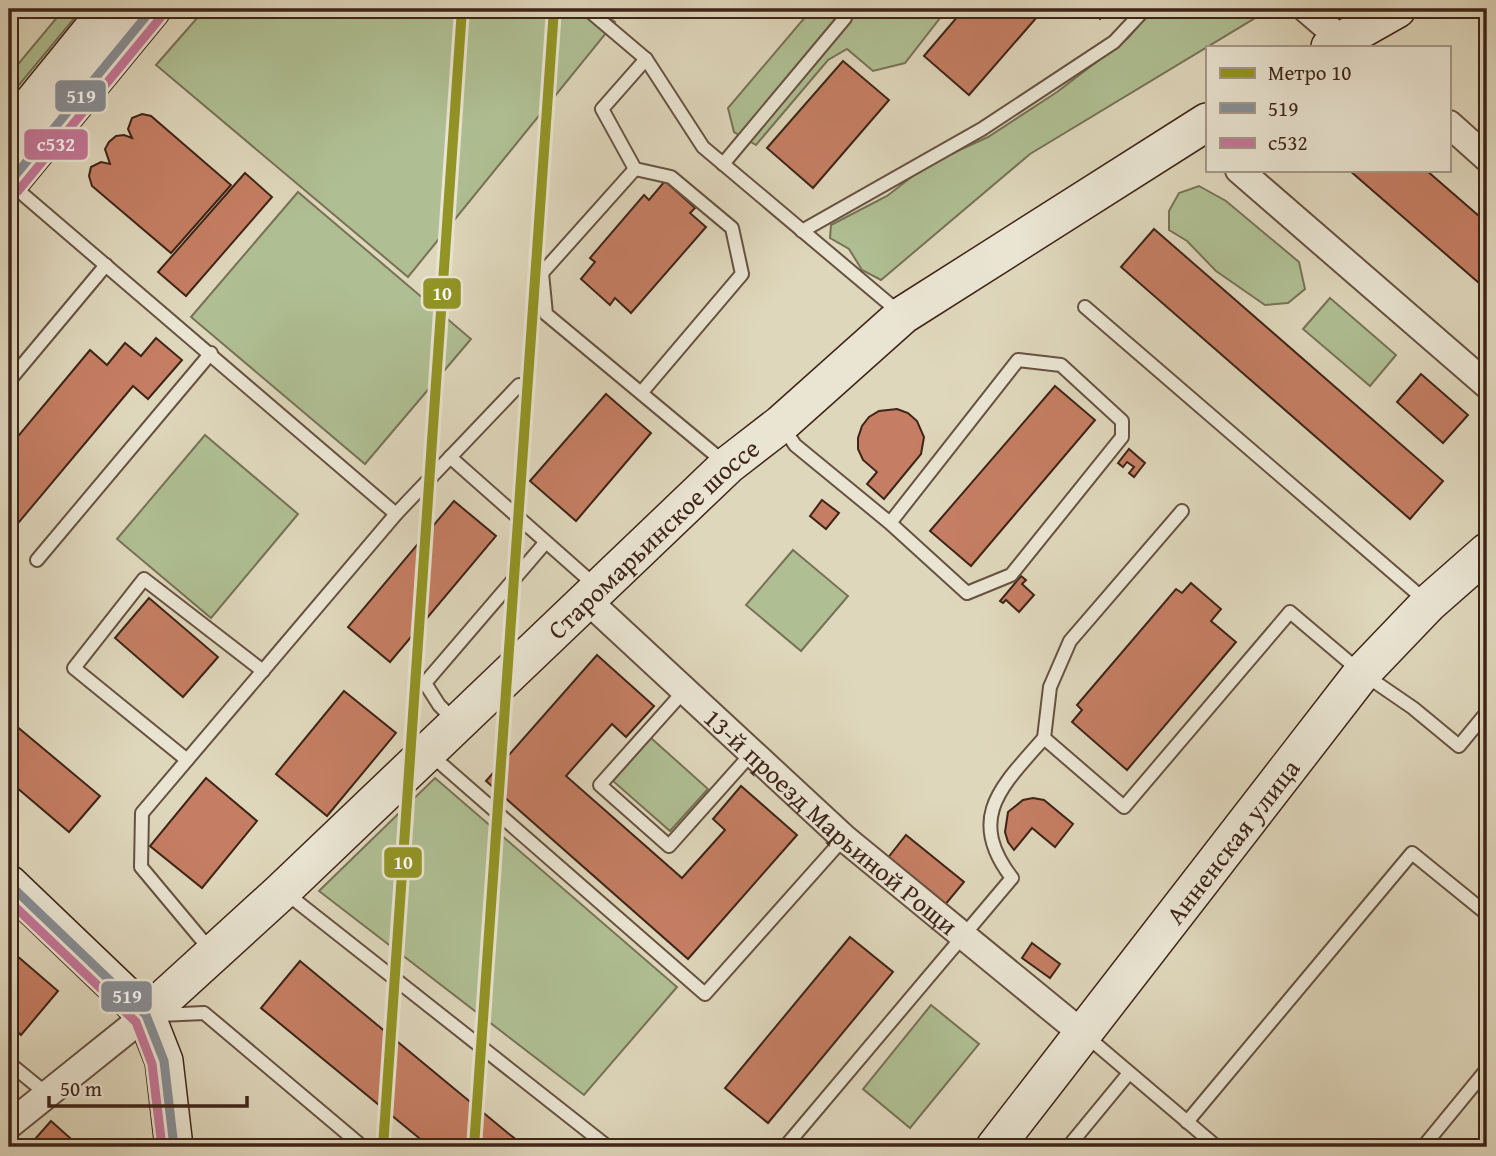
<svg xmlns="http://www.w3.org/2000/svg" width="1496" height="1156" viewBox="0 0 1496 1156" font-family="'Gentium Book Plus',serif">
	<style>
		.green { fill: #afbf93; stroke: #777256; stroke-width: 2 }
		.building { fill: #c57e63; stroke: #3f2518; stroke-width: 2 }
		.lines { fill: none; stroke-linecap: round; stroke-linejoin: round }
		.lane-casing { stroke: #675241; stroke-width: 16 }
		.street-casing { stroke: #675241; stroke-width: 30 }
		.secondary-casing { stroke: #3f2518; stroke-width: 40 }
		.lane { stroke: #eae5d3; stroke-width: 12 }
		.street { stroke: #eae5d3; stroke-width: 26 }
		.secondary { stroke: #eae5d3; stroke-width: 37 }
		.bus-1-casing { stroke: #eae5d3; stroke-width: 14 }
		.bus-2-casing { stroke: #eae5d3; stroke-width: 14 }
		.bus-1 { stroke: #878f97; stroke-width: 9 }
		.bus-2 { stroke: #c5779a; stroke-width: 9 }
		.metro-1-casing { stroke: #eae5d3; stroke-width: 16 }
		.metro-1 { stroke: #929525; stroke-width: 10 }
		.labels { text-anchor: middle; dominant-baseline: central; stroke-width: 5; stroke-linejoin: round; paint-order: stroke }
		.street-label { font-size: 26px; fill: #3f2518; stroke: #eae5d3 }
		.line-badge { stroke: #eae5d3; stroke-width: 2.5 }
		.badge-label { font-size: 19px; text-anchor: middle; font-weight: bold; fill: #fff }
	</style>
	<rect width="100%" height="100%" fill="#dfd7bc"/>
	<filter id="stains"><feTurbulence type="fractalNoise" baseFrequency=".00286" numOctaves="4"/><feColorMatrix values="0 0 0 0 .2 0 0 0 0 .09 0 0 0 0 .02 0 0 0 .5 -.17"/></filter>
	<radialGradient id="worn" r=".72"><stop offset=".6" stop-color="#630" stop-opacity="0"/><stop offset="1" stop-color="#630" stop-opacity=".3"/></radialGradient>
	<g class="green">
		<path d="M64,9h18l-73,88v-22z"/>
		<path d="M205,9h393l17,13 -207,255 -252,-212z"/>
		<path d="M812,9h135l-42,54 -32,8 -26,-22 -19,11 -72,85 -22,-13 -6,-24z"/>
		<path d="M1153,9h100l7,6 -230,139 -149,126 -19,-10 -13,-21 -19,-11 1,-13 56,-29 40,-31 61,-28 69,-45 71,-54z"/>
		<path d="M1199,186l27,15 73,61 6,27 -17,14 -23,2 -49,-34 -29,-30 -18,-11v-19l10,-18z"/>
		<path d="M298,192l173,147 -106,125 -174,-147z"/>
		<path d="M1330,298l66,57 -26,31 -67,-57z"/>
		<path d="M205,435l93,79 -87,104 -94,-79z"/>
		<path d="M793,550l55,46 -47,55 -55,-46z"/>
		<path d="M651,738l57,51 -38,42 -57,-50z"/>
		<path d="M435,778l242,209 -93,108 -265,-204z"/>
		<path d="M931,1005l48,39 -69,84 -47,-39z"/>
	</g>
	<g class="building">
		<path d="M964,9h80l-75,86 -45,-39z"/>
		<path d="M1088,9h22l-10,10z"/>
		<path d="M843,61l46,39 -76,88 -46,-40z"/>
		<path d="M142,114l9,2 80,69 -60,68 -79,-67 -3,-10 2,-9 10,-5 9,2 -5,-15 4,-7 7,-6 8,-1 8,3 -4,-9 4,-11z"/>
		<path d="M1349,170h77l61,53v67z"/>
		<path d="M245,173l27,24 -86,99 -28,-24z"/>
		<path d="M665,181l30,27 -5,5 16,14 -75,86 -16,-15 -5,7 -29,-26 14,-17 -5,-4 54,-63 5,5z"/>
		<path d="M1154,229l289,252 -33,38 -289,-252z"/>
		<path d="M156,338l26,22 -34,39 -15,-13 -124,148v-87l81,-97 17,15 18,-22 16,13z"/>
		<path d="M1421,374l47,41 -25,28 -46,-41z"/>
		<path d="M1055,386l40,34 -124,146 -41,-35z"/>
		<path d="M606,394l45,39 -75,88 -46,-40z"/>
		<path d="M897,409l11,4 9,8 7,16 -3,17 -37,45 -17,-15 10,-12 -14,-12 -5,-11v-11l4,-12 7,-9 10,-6z"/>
		<path d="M1129,449l16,14 -11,14 -5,-4 5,-6 -7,-5 -4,5 -5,-4z"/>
		<path d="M822,500l17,13 -13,16 -16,-13z"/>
		<path d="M454,501l42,35 -106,126 -42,-35z"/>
		<path d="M1021,576l5,4 -4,4 12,11 -15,17 -13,-12 -3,3 -3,-2z"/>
		<path d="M1191,583l30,26 -10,12 25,21 -109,128 -55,-48 10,-12 -5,-5 99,-116 6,4z"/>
		<path d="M149,598l69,59 -35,40 -68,-59z"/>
		<path d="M597,655l57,51 -28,31 -14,-13 -46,52 116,102 43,-48 -12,-11 28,-33 56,49 -109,124 -202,-178z"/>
		<path d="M344,691l52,42 -69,83 -51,-42z"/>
		<path d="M9,720l91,76 -31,36 -60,-51z"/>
		<path d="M206,778l51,43 -55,67 -52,-42z"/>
		<path d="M1033,798l11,2 29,24 -18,23 -23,-19 -18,22 -6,-8 -3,-10 3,-20 15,-12z"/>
		<path d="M906,835l58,47 -20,24 -57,-47z"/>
		<path d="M850,937l43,35 -125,151 -43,-35z"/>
		<path d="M1032,943l28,21 -10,14 -28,-20z"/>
		<path d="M9,949l49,42 -37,44 -12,-11z"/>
		<path d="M300,961l209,173 17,13h-96l-169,-139z"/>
		<path d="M51,1121l28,25 -1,1h-50z"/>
		<path d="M258,1144l17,3h-35l4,-2z"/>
	</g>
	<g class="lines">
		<defs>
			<g id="lane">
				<path d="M587,9l59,50"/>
				<path d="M723,164l122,-146"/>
				<path d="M635,169l-33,-60 44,-50 57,88 197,166"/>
				<path d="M12,185l384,329"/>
				<path d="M802,231l180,-102 132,-87 31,-33"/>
				<path d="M1085,307l341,294"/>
				<path d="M9,381l97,-116"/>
				<path d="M641,393l101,-119 -10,-46 -61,-51 -36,-8 -93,104 4,41 179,149"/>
				<path d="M783,427l12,18 95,78 77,70 44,-18 111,-138v-16l-61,-56 -43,-5 -128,163"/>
				<path d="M450,457l147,130"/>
				<path d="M37,560l174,-207"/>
				<path d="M684,691l-84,94 69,61 83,-93"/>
				<path d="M456,722l-17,-17 -14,-22 120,-140"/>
				<path d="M1044,738l6,-51 20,-46 112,-130"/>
				<path d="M431,755l274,239 139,-156"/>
				<path d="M187,760l-113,-92 70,-89 119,92"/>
				<path d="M286,893l322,254"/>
				<path d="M212,952l-71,-85 1,-54 254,-299 123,-129"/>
				<path d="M160,1015l44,-2 159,134"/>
				<path d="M1084,1034l133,113"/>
				<path d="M9,1063l38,31"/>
				<path d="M1187,1122l225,-269 75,61"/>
				<path d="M785,1147l227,-269c-47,-61 -9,-93 32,-140l80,69 166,-195 72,61 51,35 46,38 28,-34"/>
				<path d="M1068,1147l61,-74"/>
				<path d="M1423,1147l64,-78"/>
			</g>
			<g id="street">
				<path d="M1306,9l36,31 14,7"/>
				<path d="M1449,124l38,34"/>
				<path d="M1239,170l248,215"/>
				<path id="s1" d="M586,599l258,239 239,196"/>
				<path d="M9,1125l137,-110"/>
			</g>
			<g id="secondary">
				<path d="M1330,47l67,-38"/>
				<path d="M9,132l100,-123"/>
				<path d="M9,183l143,-174"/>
				<path d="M9,884l137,131 18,46 10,86"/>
				<path id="s2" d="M146,1015l137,-125 445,-425 53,-41 122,-109 304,-193"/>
				<path id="s3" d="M995,1147l367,-474 67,-70 58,-51"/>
			</g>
		</defs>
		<use href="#lane" class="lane-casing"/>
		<use href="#street" class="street-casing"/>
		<use href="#secondary" class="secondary-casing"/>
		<use href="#lane" class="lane"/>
		<use href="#street" class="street"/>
		<use href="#secondary" class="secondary"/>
		<defs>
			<g id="bus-1">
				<path d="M9,183l143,-174"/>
				<path d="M9,884l137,131 18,46 10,86"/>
			</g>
			<g id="bus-2">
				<path d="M18,191l143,-174"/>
				<path d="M9,901l127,121 16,42 10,83"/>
			</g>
		</defs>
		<use href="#bus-1" class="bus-1-casing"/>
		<use href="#bus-2" class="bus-2-casing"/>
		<use href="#bus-1" class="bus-1"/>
		<use href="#bus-2" class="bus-2"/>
		<defs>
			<g id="metro-1">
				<path d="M383,1147l79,-1138"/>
				<path d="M474,1147l80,-1138"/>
			</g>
		</defs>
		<use href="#metro-1" class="metro-1-casing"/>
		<use href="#metro-1" class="metro-1"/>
	</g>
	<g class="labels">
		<g class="street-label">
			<text stroke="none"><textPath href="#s2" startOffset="696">Старомарьинское шоссе</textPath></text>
			<text stroke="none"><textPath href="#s1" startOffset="331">13-й проезд Марьиной Рощи</textPath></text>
			<text stroke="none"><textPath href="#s3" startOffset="387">Анненская улица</textPath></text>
		</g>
	</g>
	<g class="line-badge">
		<rect x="54" y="79" width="53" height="34" rx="7" fill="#878f97"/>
		<rect x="23" y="128" width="66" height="33" rx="7" fill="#c5779a"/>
		<rect x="422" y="277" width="40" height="33" rx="7" fill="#929525"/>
		<rect x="383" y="846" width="40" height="33" rx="7" fill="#929525"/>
		<rect x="100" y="980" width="53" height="33" rx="7" fill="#878f97"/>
	</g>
	<g class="badge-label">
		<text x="81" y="103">519</text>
		<text x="56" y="151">с532</text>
		<text x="442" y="300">10</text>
		<text x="403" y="869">10</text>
		<text x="127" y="1003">519</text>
	</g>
	<rect width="1496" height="1156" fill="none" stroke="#dfd7bc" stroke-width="35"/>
	<rect x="10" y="10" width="1475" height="1135" fill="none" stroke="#3f2518" stroke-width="3.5"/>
	<rect x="18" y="18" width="1461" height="1121" fill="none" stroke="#3f2518" stroke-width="2"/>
	<rect x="1206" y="46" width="245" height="126" fill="#eae5d3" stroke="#a69888" stroke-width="2"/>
	<rect x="1220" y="68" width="35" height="10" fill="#929525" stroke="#a69888" stroke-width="2"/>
	<text x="1268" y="80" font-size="21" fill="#3f2518">Метро 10</text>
	<rect x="1220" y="103" width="35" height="10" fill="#878f97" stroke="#a69888" stroke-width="2"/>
	<text x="1268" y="116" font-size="21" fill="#3f2518">519</text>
	<rect x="1220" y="138" width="35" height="10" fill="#c5779a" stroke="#a69888" stroke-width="2"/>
	<text x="1268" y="150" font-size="21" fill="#3f2518">с532</text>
	<path d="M49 1096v10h198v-10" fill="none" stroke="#3f2518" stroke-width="3.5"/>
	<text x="60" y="1096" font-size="21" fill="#3f2518" stroke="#eae5d3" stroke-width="5" paint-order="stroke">50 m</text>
	<rect width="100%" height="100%" filter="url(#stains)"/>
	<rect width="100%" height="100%" fill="url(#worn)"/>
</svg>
